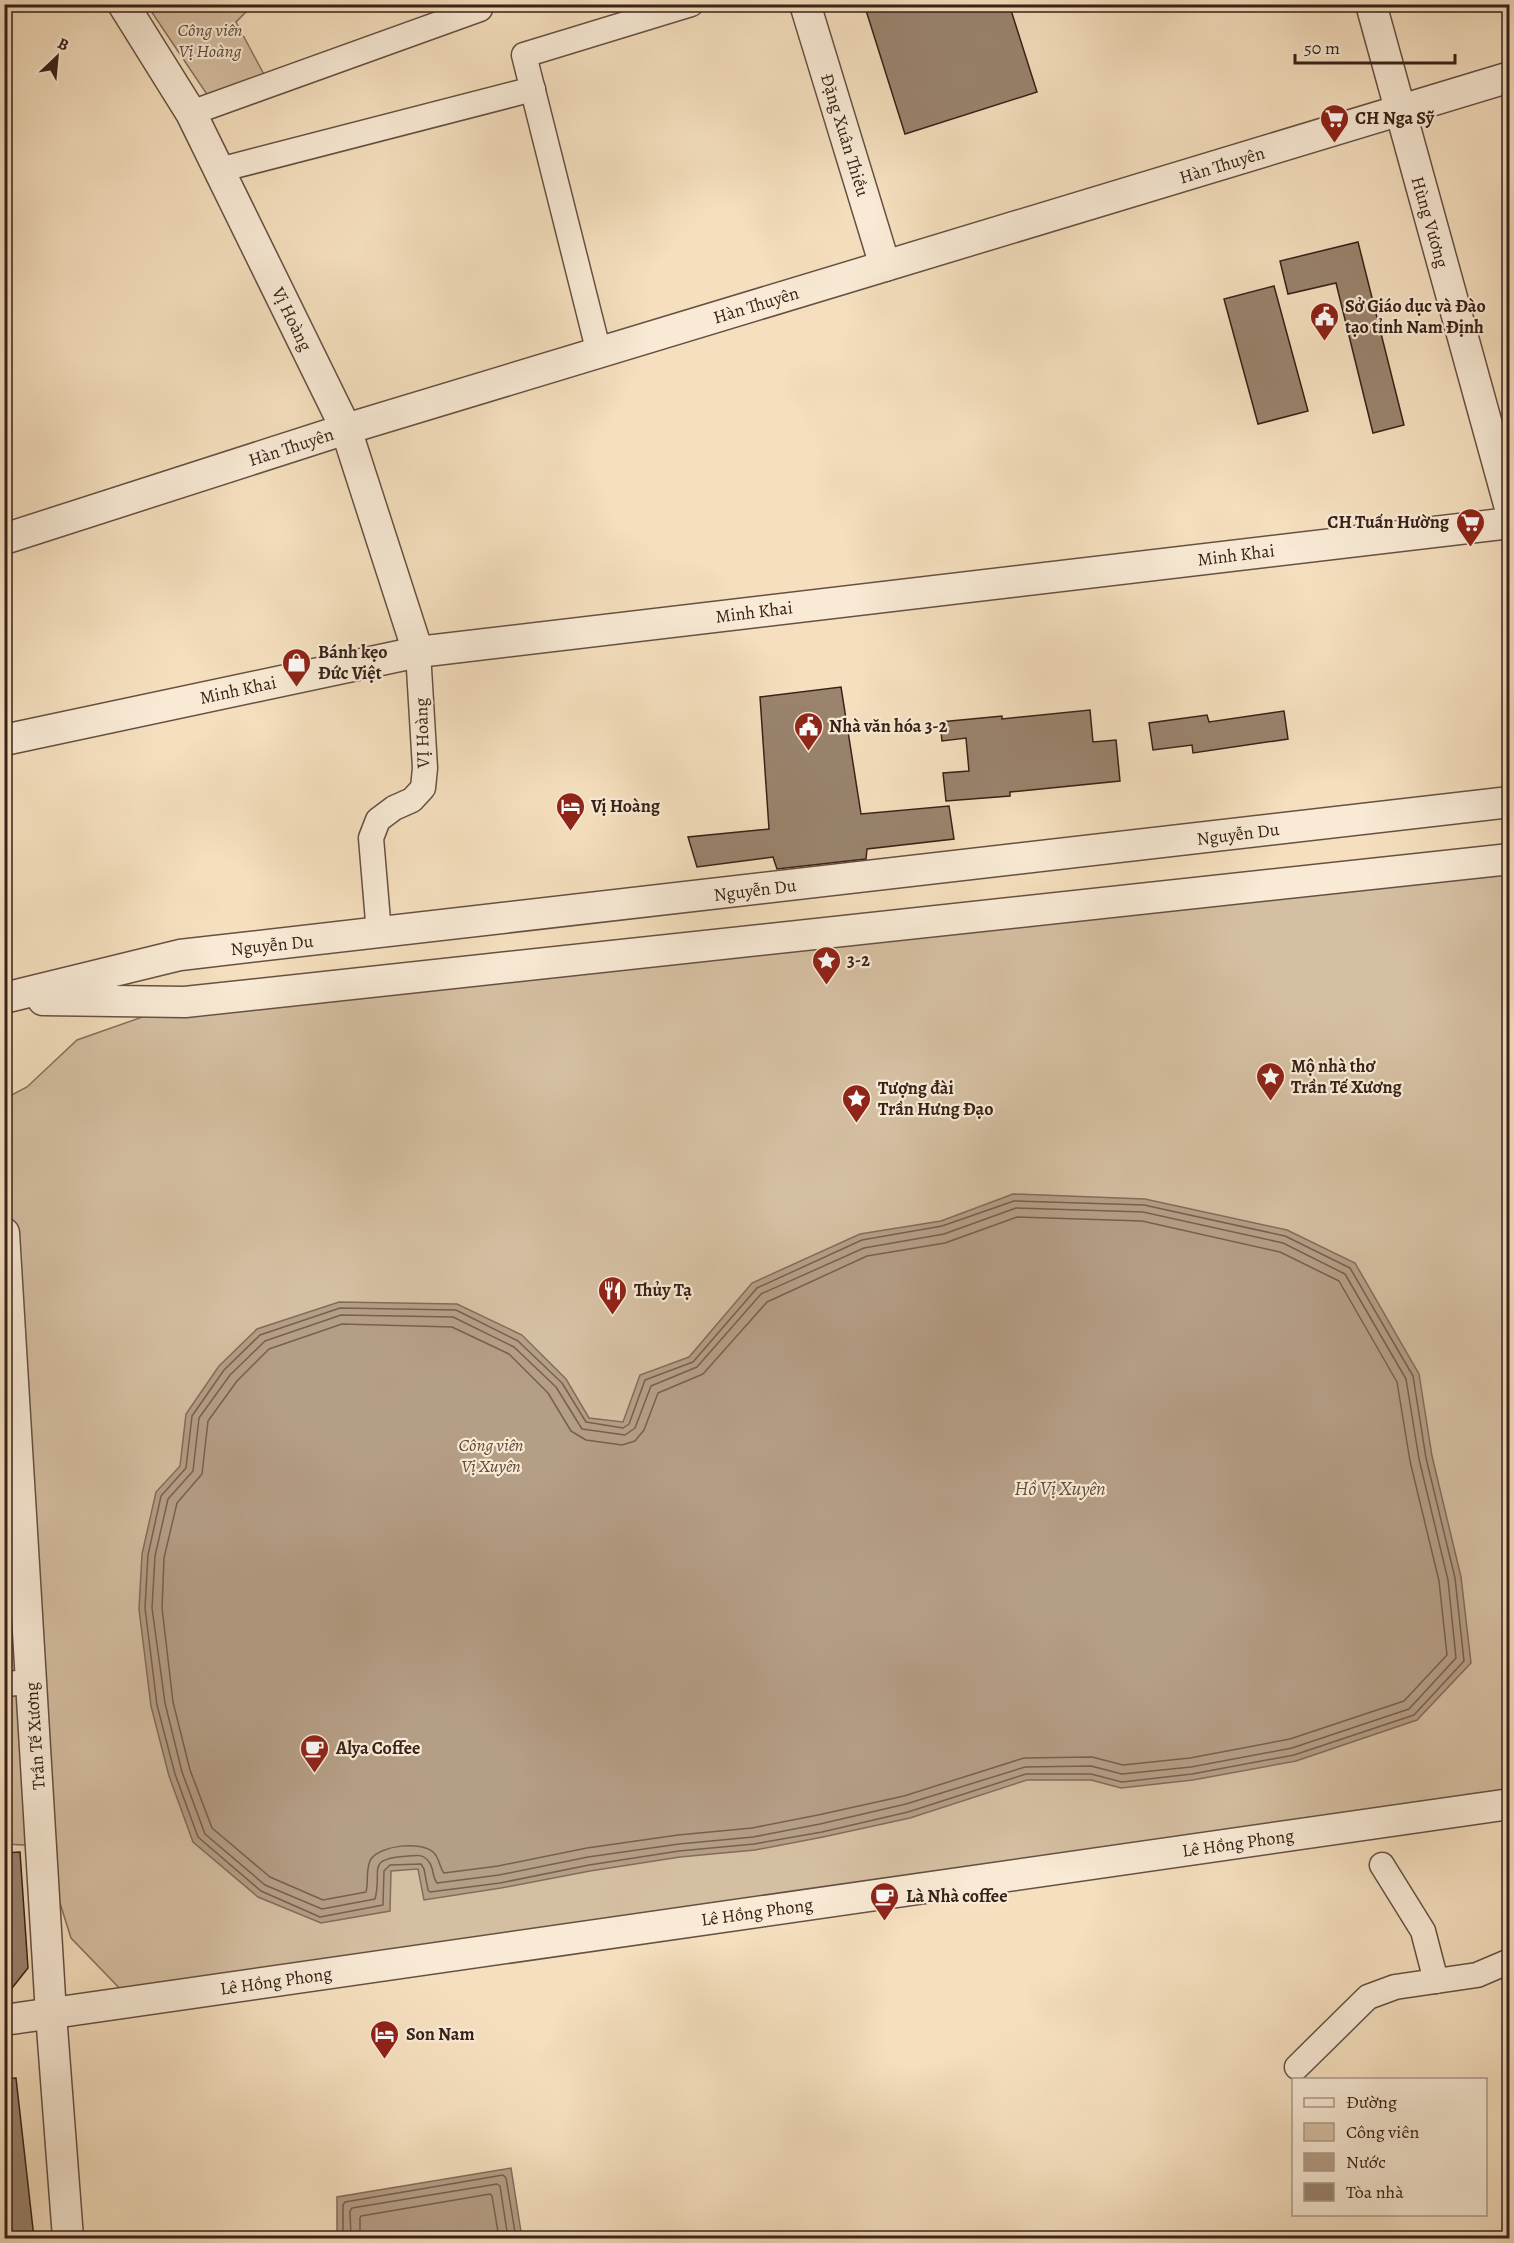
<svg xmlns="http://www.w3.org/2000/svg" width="1514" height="2243" viewBox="0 0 1514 2243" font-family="Alegreya,serif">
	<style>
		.green { fill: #d5bfa2; stroke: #86705d; stroke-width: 1.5 }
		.water { fill: #b59e86; stroke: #836c5a; stroke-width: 1.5 }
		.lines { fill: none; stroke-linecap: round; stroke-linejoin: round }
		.shore { stroke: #76604f; stroke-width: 1.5 }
		.building { fill: #9a846e; stroke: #382118; stroke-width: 1.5 }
		.minor-casing { stroke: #675042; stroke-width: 27 }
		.tertiary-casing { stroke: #675042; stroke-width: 33 }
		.minor { stroke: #f8ead5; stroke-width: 24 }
		.tertiary { stroke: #f8ead5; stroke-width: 30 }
		.labels { text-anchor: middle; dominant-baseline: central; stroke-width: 4.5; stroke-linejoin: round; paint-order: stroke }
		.park-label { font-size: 18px; font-style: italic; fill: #5f483a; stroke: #f8ead5 }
		.poi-label { font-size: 18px; font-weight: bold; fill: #382118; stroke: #f8ead5; text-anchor: start }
		.street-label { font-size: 18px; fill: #382118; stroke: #f8ead5 }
		.water-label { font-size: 20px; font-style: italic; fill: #644d3e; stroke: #f8ead5 }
	</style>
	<rect width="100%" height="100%" fill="#f5dfbe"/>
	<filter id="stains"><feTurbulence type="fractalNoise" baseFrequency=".00333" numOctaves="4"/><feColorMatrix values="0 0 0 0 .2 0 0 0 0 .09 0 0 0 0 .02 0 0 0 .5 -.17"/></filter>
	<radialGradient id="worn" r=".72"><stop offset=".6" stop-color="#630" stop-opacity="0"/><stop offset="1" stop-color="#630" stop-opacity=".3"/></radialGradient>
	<g class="green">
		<path d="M147,5h104v2l-15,15 32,60 -60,14z"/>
		<path d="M1509,859v943l-1382,194 -56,-58 -29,-92 -37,-2 -1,-745 23,-12 50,-47 108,-38z"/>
	</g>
	<g class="water">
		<path d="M1013,1194l132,5 142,31 68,33 64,111 13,82 29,121 10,86 -54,57 -121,41 -103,19 -72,8 -30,-8h-64l-117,38 -87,19 -68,13 -75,7 -90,14 -89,17 -77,12 -6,-31 -27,2 -1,40 -69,12 -63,-26 -65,-55 -24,-66 -18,-70 -12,-97 3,-55 14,-62 24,-26 6,-52 33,-48 38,-37 82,-27 118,2 65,31 44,44 23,39 34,4 17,-47 49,-18 63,-74 108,-49 81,-13z"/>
		<path d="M511,2168l11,70h-185v-41z"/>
	</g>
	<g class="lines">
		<g class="shore">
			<path d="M1014,1201l130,4 141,31 65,32 63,108 13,82 29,120 9,83 -50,54 -120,40 -102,19 -70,8 -31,-8h-65l-118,38 -86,20 -68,12 -75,7 -90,14 -89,18 -70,9 -2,-2 -4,-21 -3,-5 -31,1 -6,6 -1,34 -63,12 -59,-26 -63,-54 -23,-63 -18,-69 -12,-97 3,-53 13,-59 25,-28 6,-52 32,-46 36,-35 80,-27 116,2 62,31 44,42 24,39 37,6 6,-4 16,-44 48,-18 64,-74 105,-48 80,-14z"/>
			<path d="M1016,1208l127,4 140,31 62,31 61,105 13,80 29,121 8,78 -47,51 -117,39 -101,19 -69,7 -31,-8 -66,1 -119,37 -86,20 -67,13 -74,7 -91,13 -89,18 -62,8c-5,-6 -3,-15 -8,-21 -5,-8 -13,-7 -21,-6 -44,3 -25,13 -33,43l-53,10 -57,-24 -60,-51 -23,-62 -17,-69 -13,-95 3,-52 13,-57 25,-28 6,-53 31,-43 35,-34 76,-26 112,2 61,30 42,40 26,42 43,6 10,-7 16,-42 46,-19 64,-73 103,-46 80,-14z"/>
			<path d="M1017,1217l125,4 138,31 59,29 58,101 13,79 29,120 8,74 -43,46 -114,38 -100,19 -67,7 -31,-8 -68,1 -120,38 -86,19 -66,13 -74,7 -91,13 -89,18 -54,7c-5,-6 -4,-15 -11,-21 -12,-11 -52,-7 -62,7 -6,10 -2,22 -5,33l-43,8 -53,-23 -58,-49 -22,-58 -17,-68 -11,-94 2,-50 13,-55 25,-29 6,-53 29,-40 32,-32 73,-25 110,3 57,27 39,39 23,38 15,9 36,5 13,-4 9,-11 14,-37 45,-19 64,-72 100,-46 78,-13z"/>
			<path d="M343,2238v-33l2,-3 158,-27 3,3 10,60"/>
			<path d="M351,2238l-1,-27 2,-3 145,-24 3,2 8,52"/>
			<path d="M360,2238v-20l1,-2 129,-22 2,2 7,42"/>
		</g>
	</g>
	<g class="building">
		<path d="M864,4h145l28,88 -132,42z"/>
		<path d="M1358,242l46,183 -31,8 -37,-150 -48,11 -8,-33z"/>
		<path d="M1274,286l34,125 -50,13 -34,-125z"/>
		<path d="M841,687l20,127 88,-8 5,33 -87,10 -1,10 -89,10 -4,-12 -76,10 -9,-30 81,-8 -9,-132z"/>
		<path d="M1090,710l3,32 23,-2 4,41 -110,11v4l-64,5 -3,-28 26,-2 -3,-33 -24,3 -2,-19 62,-6v3z"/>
		<path d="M1284,711l4,28 -95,14 -1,-8 -39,5 -4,-27 58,-8 2,7z"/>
		<path d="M20,1852l8,116 -24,30v-145z"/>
		<path d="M16,2078l18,160h-30v-159z"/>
	</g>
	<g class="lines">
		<defs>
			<g id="minor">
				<path d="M191,113l289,-104"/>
				<path d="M219,170l314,-81"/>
				<path d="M599,353l-75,-298 167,-51"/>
				<path d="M379,933l-8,-95 7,-18 16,-12 18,-8 11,-12 2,-20 -7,-116"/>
				<path d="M4,1684l28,-2"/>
				<path d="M1382,1865l41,66 13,50"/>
				<path d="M1297,2067l71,-70 27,-10 82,-12 33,-14"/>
			</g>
			<g id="tertiary">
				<path d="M123,4l68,109 155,316 72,223"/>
				<path d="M805,4l80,262"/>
				<path d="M1371,4l139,504"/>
				<path d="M4,539l342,-110 1164,-352"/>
				<path d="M4,740l414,-88 1092,-129"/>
				<path d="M4,998l176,-43 1330,-153"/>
				<path d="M43,1000l142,2 1325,-143"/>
				<path d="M4,1233l47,781 17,224"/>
				<path d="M4,2020l1506,-216"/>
			</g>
		</defs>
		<use href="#minor" class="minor-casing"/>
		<use href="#tertiary" class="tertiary-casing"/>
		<use href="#minor" class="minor"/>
		<use href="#tertiary" class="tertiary"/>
	</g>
	<defs>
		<symbol id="supermarket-pin" viewBox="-11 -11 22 30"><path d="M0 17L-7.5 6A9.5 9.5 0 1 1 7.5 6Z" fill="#8f2418" stroke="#f8ead5"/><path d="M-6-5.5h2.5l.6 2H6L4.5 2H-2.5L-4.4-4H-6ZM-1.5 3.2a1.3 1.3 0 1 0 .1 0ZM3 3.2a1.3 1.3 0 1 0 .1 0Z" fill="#fff"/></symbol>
		<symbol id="civic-pin" viewBox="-11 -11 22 30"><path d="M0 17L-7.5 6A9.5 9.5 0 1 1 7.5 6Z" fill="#8f2418" stroke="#f8ead5"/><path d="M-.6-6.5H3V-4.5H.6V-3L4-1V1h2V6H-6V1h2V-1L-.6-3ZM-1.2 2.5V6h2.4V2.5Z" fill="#fff"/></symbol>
		<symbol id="shop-pin" viewBox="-11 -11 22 30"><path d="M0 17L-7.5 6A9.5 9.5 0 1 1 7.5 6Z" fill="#8f2418" stroke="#f8ead5"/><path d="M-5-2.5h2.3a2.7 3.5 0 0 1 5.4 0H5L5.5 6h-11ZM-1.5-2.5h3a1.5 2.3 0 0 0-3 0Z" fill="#fff"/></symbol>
		<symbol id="hotel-pin" viewBox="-11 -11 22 30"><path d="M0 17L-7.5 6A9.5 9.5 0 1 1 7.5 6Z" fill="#8f2418" stroke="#f8ead5"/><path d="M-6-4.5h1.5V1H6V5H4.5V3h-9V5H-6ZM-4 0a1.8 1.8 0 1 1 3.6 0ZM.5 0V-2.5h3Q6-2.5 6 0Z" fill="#fff"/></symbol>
		<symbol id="sight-pin" viewBox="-11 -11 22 30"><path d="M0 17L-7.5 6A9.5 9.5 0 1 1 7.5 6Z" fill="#8f2418" stroke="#f8ead5"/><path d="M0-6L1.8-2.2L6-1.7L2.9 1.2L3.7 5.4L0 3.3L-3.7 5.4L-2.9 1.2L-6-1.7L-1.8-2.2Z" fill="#fff"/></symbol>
		<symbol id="restaurant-pin" viewBox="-11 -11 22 30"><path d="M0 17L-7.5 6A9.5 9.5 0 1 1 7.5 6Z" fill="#8f2418" stroke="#f8ead5"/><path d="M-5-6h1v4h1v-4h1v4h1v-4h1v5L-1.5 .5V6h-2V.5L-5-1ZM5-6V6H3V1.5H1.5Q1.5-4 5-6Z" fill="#fff"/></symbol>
		<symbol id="cafe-pin" viewBox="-11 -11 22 30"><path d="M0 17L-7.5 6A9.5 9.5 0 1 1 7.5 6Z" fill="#8f2418" stroke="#f8ead5"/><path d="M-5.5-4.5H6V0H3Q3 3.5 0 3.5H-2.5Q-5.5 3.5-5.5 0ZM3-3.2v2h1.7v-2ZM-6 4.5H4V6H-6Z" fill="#fff"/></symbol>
	</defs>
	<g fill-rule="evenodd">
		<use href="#supermarket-pin" x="1318" y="102" width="33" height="45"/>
		<use href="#civic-pin" x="1308" y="300" width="33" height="45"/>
		<use href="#supermarket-pin" x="1454" y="506" width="33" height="45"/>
		<use href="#shop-pin" x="280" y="646" width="33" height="45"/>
		<use href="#civic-pin" x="792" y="710" width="33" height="45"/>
		<use href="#hotel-pin" x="554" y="790" width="33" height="45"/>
		<use href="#sight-pin" x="810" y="944" width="33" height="45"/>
		<use href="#sight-pin" x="1254" y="1060" width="33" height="45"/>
		<use href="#sight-pin" x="840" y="1082" width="33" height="45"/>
		<use href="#restaurant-pin" x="596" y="1274" width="33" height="45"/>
		<use href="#cafe-pin" x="298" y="1732" width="33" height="45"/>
		<use href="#cafe-pin" x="868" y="1880" width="33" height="45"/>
		<use href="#hotel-pin" x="368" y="2018" width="33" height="45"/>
	</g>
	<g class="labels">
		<g class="park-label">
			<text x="210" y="30">Công viên<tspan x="210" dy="21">Vị Hoàng</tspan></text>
			<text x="491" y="1445">Công viên<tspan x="491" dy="21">Vị Xuyên</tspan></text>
		</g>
		<g class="poi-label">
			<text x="1355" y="118">CH Nga Sỹ</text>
			<text x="1345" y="306">Sở Giáo dục và Đào<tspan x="1345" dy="21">tạo tỉnh Nam Định</tspan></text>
			<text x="1449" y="522" text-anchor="end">CH Tuấn Hường</text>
			<text x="318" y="652">Bánh kẹo<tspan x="318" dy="21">Đức Việt</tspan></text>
			<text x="829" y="726">Nhà văn hóa 3-2</text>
			<text x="591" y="806">Vị Hoàng</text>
			<text x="847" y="960">3-2</text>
			<text x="1291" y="1066">Mộ nhà thơ<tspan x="1291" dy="21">Trần Tế Xương</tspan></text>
			<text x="878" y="1088">Tượng đài<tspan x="878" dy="21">Trần Hưng Đạo</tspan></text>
			<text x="634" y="1290">Thủy Tạ</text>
			<text x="336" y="1748">Alya Coffee</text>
			<text x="906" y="1896">Là Nhà coffee</text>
			<text x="406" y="2034">Son Nam</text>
		</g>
		<g class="street-label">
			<text transform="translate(845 135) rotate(73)">Đặng Xuân Thiều</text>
			<text transform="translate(1222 165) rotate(-17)">Hàn Thuyên</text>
			<text transform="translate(1430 222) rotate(74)">Hùng Vương</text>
			<text transform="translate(756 305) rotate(-17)">Hàn Thuyên</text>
			<text transform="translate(292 319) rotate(64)">Vị Hoàng</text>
			<text transform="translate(291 447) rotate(-18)">Hàn Thuyên</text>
			<text transform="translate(1236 555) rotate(-7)">Minh Khai</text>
			<text transform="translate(754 612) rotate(-7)">Minh Khai</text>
			<text transform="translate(238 690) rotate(-12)">Minh Khai</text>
			<text transform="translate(422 733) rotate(-92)">VỊ Hoàng</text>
			<text transform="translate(1238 834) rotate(-7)">Nguyễn Du</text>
			<text transform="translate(755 890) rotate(-7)">Nguyễn Du</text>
			<text transform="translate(272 945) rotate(-6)">Nguyễn Du</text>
			<text transform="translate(35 1736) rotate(-94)">Trần Tế Xương</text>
			<text transform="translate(1238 1843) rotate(-8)">Lê Hồng Phong</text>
			<text transform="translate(757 1912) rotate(-8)">Lê Hồng Phong</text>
			<text transform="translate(276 1981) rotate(-8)">Lê Hồng Phong</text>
		</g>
		<g class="water-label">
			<text x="1060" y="1488">Hồ Vị Xuyên</text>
		</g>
	</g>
	<rect width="1514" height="2243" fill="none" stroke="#f5dfbe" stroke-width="24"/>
	<rect x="6" y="6" width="1502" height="2231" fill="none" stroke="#382118" stroke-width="3"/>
	<rect x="12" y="12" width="1490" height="2219" fill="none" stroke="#382118" stroke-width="1.5"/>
	<rect x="1292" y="2078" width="195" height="138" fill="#f8ead5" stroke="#ab9a89" stroke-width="1.5"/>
	<rect x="1304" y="2098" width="30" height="9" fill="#f8ead5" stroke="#ab9a89" stroke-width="1.5"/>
	<text x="1346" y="2108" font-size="18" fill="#382118">Đường</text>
	<rect x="1304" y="2123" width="30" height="18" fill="#d5bfa2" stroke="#ab9a89" stroke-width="1.5"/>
	<text x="1346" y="2138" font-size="18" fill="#382118">Công viên</text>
	<rect x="1304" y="2153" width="30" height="18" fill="#b59e86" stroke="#ab9a89" stroke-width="1.5"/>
	<text x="1346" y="2168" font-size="18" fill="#382118">Nước</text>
	<rect x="1304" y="2183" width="30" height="18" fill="#9a846e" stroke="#ab9a89" stroke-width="1.5"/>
	<text x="1346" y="2198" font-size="18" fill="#382118">Tòa nhà</text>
	<g transform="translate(57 57) rotate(26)" stroke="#f8ead5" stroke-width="4.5" paint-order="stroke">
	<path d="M0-4.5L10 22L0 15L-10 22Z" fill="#382118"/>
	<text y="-9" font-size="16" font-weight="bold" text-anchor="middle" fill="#382118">B</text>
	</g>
	<path d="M1295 54v9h160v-9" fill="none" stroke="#382118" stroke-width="3"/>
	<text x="1304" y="54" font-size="18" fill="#382118" stroke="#f8ead5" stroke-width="4.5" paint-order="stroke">50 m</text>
	<rect width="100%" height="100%" filter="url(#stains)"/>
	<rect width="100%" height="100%" fill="url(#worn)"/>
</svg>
